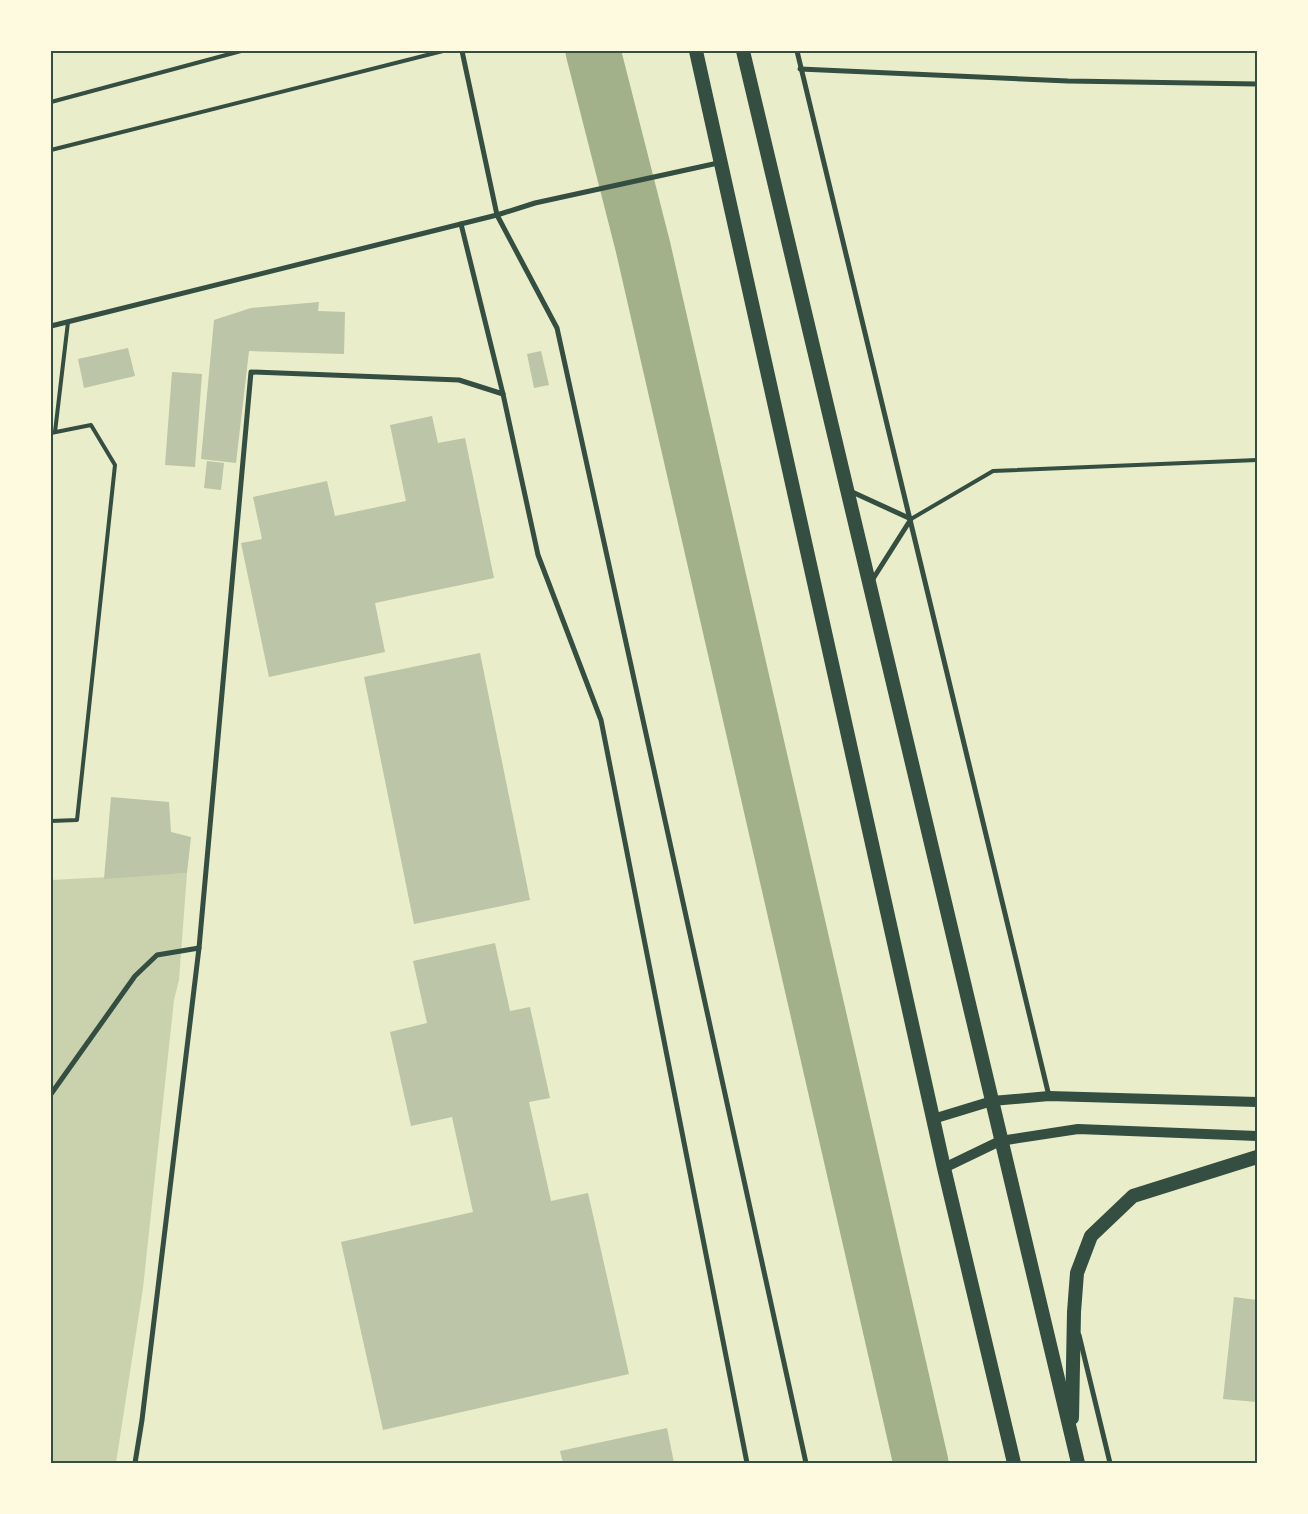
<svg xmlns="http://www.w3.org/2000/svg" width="1308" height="1514" viewBox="0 0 1308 1514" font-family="'Exo 2',sans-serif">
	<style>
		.green { fill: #cad2ad }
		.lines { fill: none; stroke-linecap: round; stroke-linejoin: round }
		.river { stroke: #a3b18a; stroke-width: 55 }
		.building { fill: #bcc5a7 }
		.service { stroke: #344e41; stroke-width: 4 }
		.minor { stroke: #344e41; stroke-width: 5 }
		.secondary { stroke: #344e41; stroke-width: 10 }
		.trunk { stroke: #344e41; stroke-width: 14 }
		.neatline { fill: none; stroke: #344e41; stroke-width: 2 }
	</style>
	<rect width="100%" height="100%" fill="#e9edc9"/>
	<path class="green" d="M187,873l-8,107 -5,20 -31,288 -27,175h-65v-583z"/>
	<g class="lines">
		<path class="river" d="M593,51l50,196 278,1216"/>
	</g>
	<g class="building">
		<path d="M319,302l-1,9 27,1 -1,42 -95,-3 -13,112 -35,-4 13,-139 37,-12z"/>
		<path d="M128,348l7,28 -51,12 -6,-29z"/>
		<path d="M541,351l8,34 -15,3 -7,-34z"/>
		<path d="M172,372l30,2 -7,93 -30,-2z"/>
		<path d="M432,416l6,27 27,-5 29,140 -119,25 10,49 -116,25 -28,-134 21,-4 -9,-42 74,-16 8,35 71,-15 -16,-76z"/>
		<path d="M207,461l17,2 -3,27 -17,-2z"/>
		<path d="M480,653l50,247 -116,24 -50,-247z"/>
		<path d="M111,797l58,5 2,30 20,5 -4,36 -83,6z"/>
		<path d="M495,943l15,68 20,-4 20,91 -21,4 22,99 37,-8 41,181 -246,56 -42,-188 132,-30 -21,-95 -41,9 -21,-94 37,-9 -14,-62z"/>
		<path d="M1234,1297l23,3v102l-34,-3z"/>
		<path d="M667,1428l7,35h-111l-3,-12z"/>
	</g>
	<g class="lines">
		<g class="service">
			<path d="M51,102l190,-51"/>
			<path d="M51,150l392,-99"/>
			<path d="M55,432l13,-110"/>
			<path d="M51,433l40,-8 24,40 -38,355 -26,1"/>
			<path d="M911,519l82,-48 264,-11"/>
		</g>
		<g class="minor">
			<path d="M462,51l35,164 60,113 249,1135"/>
			<path d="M797,51l252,1045"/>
			<path d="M800,69l268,12 189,3"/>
			<path d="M461,224l42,170 35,161 63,165 146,743"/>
			<path d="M51,326l446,-111 38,-12 183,-40"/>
			<path d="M850,491l61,28 -40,63"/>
			<path d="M51,1094l84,-118 22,-21 42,-7"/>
			<path d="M1079,1335l31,128"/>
			<path d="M135,1463l7,-43 57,-472 52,-576 208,8 44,14"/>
		</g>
		<g class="secondary">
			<path d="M933,1119l59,-18 57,-5 208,6"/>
			<path d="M944,1168l56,-27 78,-12 179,7"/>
		</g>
		<g class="trunk">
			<path d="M696,51l248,1117 70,295"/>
			<path d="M743,51l335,1412"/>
			<path d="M1072,1418l2,-106 3,-39 14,-37 42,-40 124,-39"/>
		</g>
	</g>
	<rect width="1308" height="1514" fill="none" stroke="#fefae0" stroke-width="105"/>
	<rect x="52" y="52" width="1204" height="1410" class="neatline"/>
</svg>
